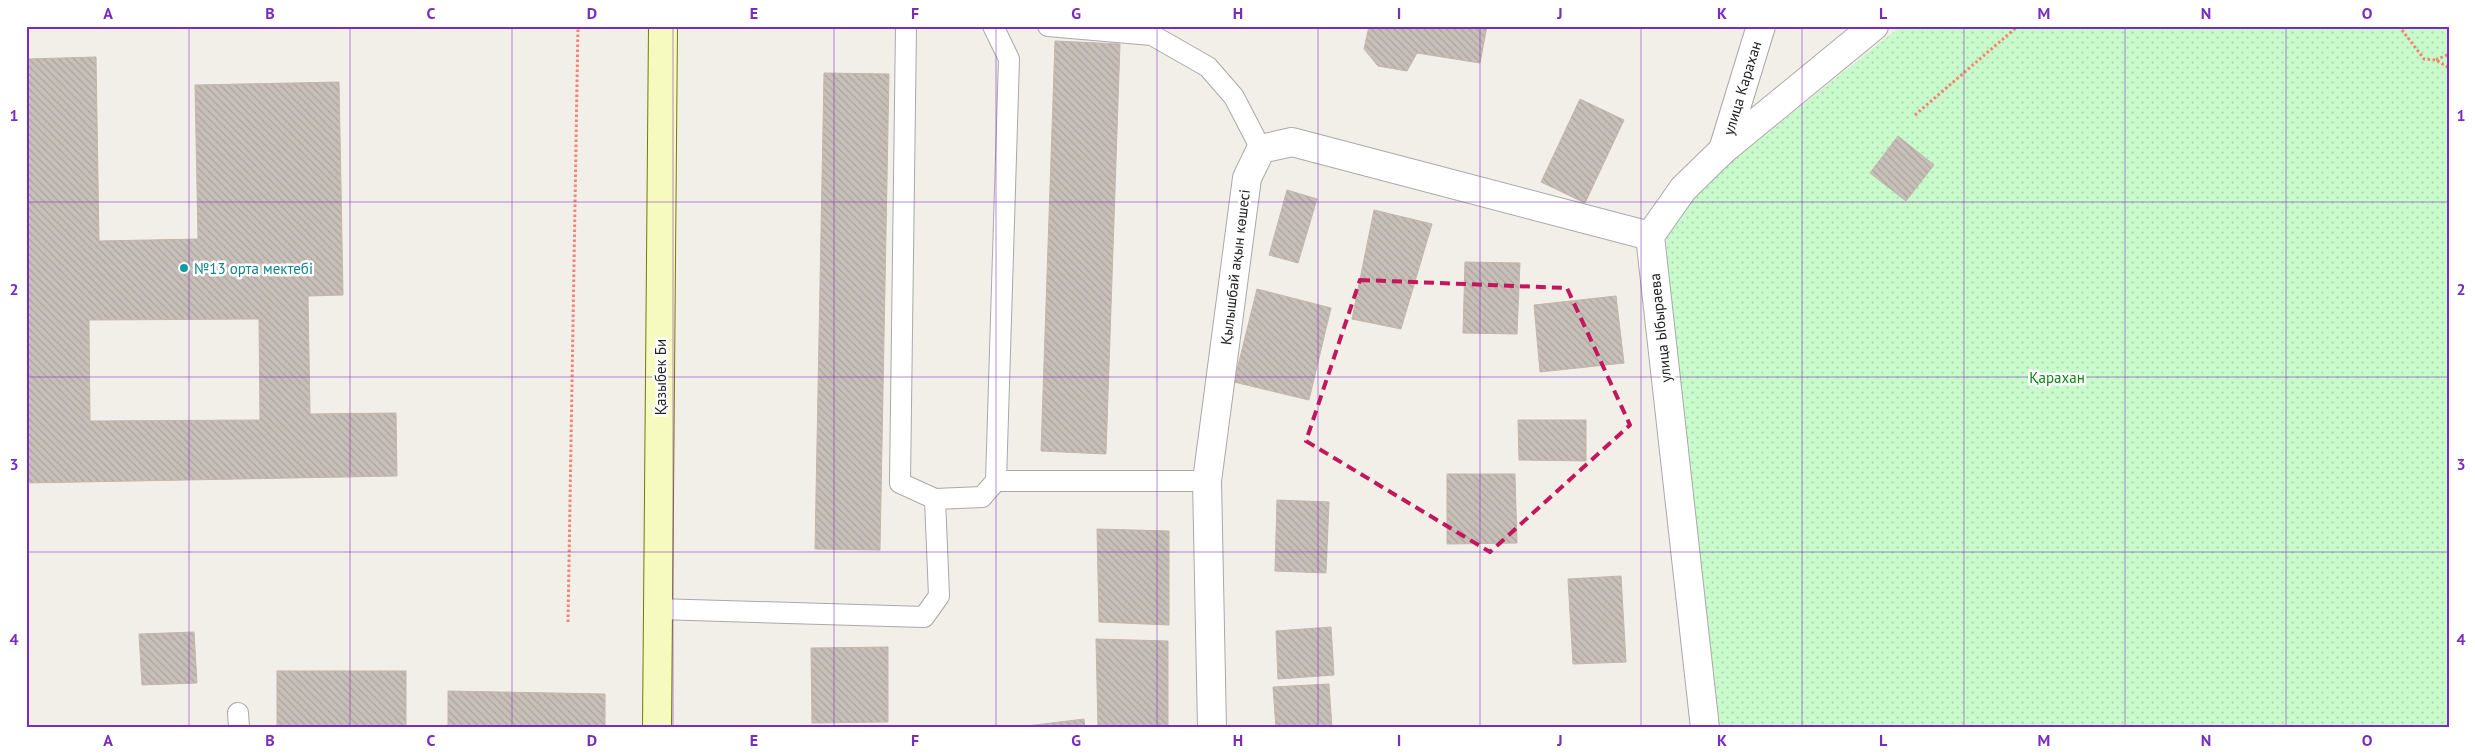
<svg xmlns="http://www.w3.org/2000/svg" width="2475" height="754" viewBox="0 0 2475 754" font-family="'PT Sans',sans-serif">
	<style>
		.park { fill: url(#park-dots) }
		.building { fill: url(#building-back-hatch); stroke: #c4b6ab; fill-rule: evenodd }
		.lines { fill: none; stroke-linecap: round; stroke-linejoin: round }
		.lane-casing { stroke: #a9a9a9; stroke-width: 22 }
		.street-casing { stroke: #a9a9a9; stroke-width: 30 }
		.secondary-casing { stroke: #707d05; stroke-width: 30 }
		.path { stroke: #fa8072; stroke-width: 3; stroke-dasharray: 2.5 2.5; stroke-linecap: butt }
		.lane { stroke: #fff; stroke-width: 20 }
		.street { stroke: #fff; stroke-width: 28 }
		.secondary { stroke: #f7fabf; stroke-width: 28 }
		.marked { fill: none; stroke: #c2185b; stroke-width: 4; stroke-dasharray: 10 6; stroke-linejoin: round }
		.grid { fill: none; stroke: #7b2cbf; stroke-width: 1; stroke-opacity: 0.55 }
		.culture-dot { fill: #0f9aa8; stroke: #fff; stroke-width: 2 }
		.labels { text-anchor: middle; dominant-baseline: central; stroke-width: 5; stroke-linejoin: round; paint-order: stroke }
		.street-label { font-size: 15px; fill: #222; stroke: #fff }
		.culture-label { font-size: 15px; fill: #0d838f; stroke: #fff; text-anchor: start }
		.park-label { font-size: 15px; fill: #0c8416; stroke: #fff }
		.neatline { fill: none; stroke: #7b2cbf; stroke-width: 2 }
		.grid-label { font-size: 16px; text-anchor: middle; font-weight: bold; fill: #7b2cbf }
	</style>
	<defs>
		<pattern id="park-dots" width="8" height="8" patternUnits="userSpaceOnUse" patternTransform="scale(1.25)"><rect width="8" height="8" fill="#c8facc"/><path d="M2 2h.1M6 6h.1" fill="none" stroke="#acd6af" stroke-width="1.8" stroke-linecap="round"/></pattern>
		<pattern id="building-back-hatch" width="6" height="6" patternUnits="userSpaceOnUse" patternTransform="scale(1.25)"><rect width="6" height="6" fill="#c7bfb8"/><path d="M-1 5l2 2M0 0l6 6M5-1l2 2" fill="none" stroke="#aba49e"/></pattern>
	</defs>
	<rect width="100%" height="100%" fill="#f2efe9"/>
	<path class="park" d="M1901,26h548v702h-756l-28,-513z"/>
	<g class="building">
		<path d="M1369,26h118l-7,37 -63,-10 -10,18 -29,-5 -14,-17z"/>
		<path d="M1055,41l65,3 -14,410 -65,-3z"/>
		<path d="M96,57l3,184 99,-2 -3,-154 144,-3 4,213 -35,1 2,118 86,-1 1,63 -371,7v-424zM259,319l1,101 -170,1 -1,-101z"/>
		<path d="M824,73l65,1 -9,476 -65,-1z"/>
		<path d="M1580,99l44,21 -39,83 -44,-21z"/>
		<path d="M1898,136l36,29 -28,36 -36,-28z"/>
		<path d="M1287,190l30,9 -19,64 -29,-8z"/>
		<path d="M1374,210l58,14 -31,105 -49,-10z"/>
		<path d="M1465,262l55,1 -3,71 -54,-1z"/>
		<path d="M1257,289l74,19 -22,92 -75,-18z"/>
		<path d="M1616,296l8,67 -84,9 -6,-67z"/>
		<path d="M1518,420h68v41l-67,-1z"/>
		<path d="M1447,474h68l2,69 -70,1z"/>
		<path d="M1277,500l52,2 -3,71 -51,-2z"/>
		<path d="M1097,529l72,2v94l-70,-3z"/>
		<path d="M1621,576l5,86 -53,2 -5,-85z"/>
		<path d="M1331,627l3,48 -56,4 -2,-48z"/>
		<path d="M194,632l3,51 -55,2 -3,-51z"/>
		<path d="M1096,639l72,2v87h-70z"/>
		<path d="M888,647v75l-76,1 -1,-75z"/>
		<rect x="277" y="671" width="129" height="57"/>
		<path d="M1329,684l3,44h-56l-3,-41z"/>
		<path d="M448,691l157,3v34h-157z"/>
		<path d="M1084,719l1,9h-75z"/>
	</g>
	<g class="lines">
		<defs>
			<g id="lane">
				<path d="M906,26l-6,457 35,16 47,-2 14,-16 13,-422 -16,-33"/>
				<path d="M1048,26l104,9 56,32 26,30 27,52"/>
				<path d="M996,481h211"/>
				<path d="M658,609l266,8 15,-21 -4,-97"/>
				<path d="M238,713l1,15"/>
			</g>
			<g id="street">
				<path d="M1723,150l38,-124"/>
				<path d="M1212,728l-5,-247 40,-303 14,-29 31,-7 358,94"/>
				<path d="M1705,728l-55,-492 33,-47 40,-39 151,-124"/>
			</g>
			<path id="secondary" d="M657,728l6,-702"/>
		</defs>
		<use href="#lane" class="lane-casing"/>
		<use href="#street" class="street-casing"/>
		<use href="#secondary" class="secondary-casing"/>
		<g class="path">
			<path d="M2399,26l25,33 12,1 13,8"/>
			<path d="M2436,60l13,-6"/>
			<path d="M1915,115l103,-89"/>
			<path d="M568,622l10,-596"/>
		</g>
		<use href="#lane" class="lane"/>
		<use href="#street" class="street"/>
		<use href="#secondary" class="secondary"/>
	</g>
	<path class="marked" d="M1360,280l207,8 63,137 -140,127 -184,-111z"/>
	<path class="grid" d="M189,26v702M350,26v702M512,26v702M673,26v702M834,26v702M996,26v702M1157,26v702M1318,26v702M1480,26v702M1641,26v702M1802,26v702M1964,26v702M2125,26v702M2286,26v702M26,202h2423M26,377h2423M26,552h2423"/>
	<circle class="culture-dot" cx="184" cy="268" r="5"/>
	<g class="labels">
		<g class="street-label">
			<text transform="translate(1742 88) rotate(-73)">улица Карахан</text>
			<text transform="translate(1235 267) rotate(-83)">Қылышбай ақын көшесі</text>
			<text transform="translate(1660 328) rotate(-96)">улица Ыбыраева</text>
			<text transform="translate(660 377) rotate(-90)">Қазыбек Би</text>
		</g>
		<g class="culture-label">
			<text x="194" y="268">№13 орта мектебі</text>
		</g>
		<g class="park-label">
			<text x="2057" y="377">Қарахан</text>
		</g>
	</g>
	<rect width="2475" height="754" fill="none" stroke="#ffffff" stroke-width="55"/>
	<rect x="28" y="28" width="2420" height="698" class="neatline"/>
	<g class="grid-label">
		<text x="108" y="19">A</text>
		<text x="270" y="19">B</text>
		<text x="431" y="19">C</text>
		<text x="592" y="19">D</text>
		<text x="754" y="19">E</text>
		<text x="915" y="19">F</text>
		<text x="1076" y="19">G</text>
		<text x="1238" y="19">H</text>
		<text x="1399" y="19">I</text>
		<text x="1560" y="19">J</text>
		<text x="1722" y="19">K</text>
		<text x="1883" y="19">L</text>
		<text x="2044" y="19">M</text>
		<text x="2206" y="19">N</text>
		<text x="2367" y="19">O</text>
		<text x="14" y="121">1</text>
		<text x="2461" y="121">1</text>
		<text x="14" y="295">2</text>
		<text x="2461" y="295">2</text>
		<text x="14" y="470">3</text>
		<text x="2461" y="470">3</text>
		<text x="14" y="645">4</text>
		<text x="2461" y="645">4</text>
		<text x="108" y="746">A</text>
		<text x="270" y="746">B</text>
		<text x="431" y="746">C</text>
		<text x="592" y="746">D</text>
		<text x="754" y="746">E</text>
		<text x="915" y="746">F</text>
		<text x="1076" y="746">G</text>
		<text x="1238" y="746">H</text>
		<text x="1399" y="746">I</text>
		<text x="1560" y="746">J</text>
		<text x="1722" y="746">K</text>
		<text x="1883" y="746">L</text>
		<text x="2044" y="746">M</text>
		<text x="2206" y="746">N</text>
		<text x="2367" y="746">O</text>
	</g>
</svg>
